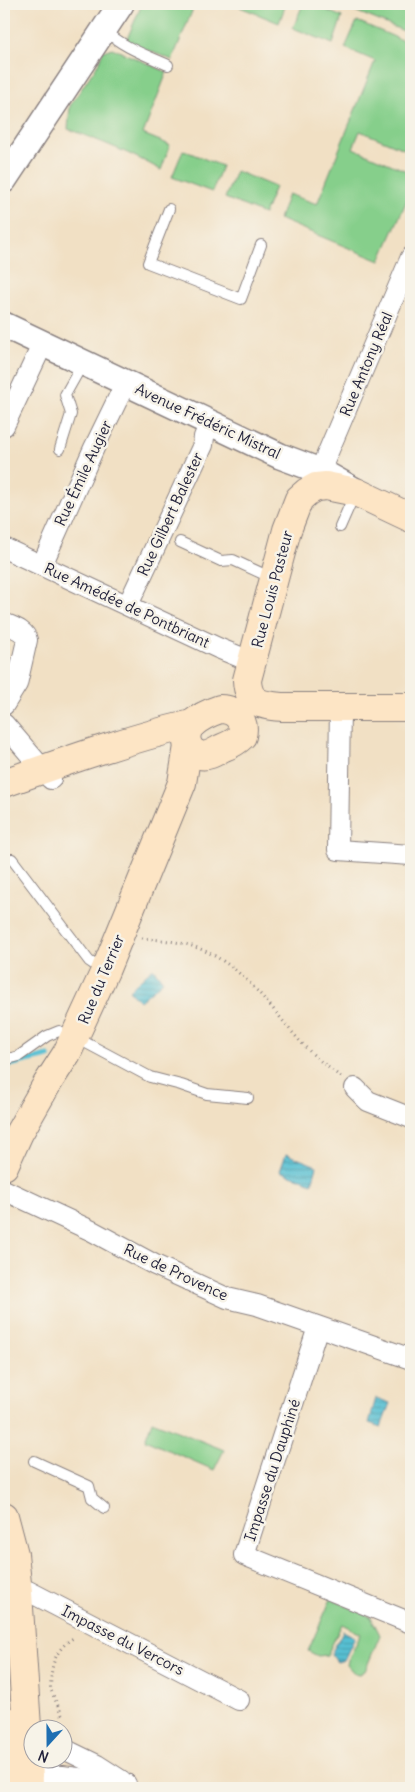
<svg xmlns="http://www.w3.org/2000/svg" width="415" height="1792" viewBox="0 0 415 1792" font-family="Delius,sans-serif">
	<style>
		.green { fill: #86cf8b; stroke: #547863 }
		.water { fill: url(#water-rules); stroke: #3c7187 }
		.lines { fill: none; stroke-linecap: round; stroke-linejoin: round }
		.stream { stroke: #57c0d3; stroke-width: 5.5 }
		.service-casing { stroke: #8a8180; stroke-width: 12 }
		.minor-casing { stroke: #8a8180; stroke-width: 22 }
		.tertiary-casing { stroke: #8a8180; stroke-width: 28 }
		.secondary-casing { stroke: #8a8180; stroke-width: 30 }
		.path { stroke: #8a8180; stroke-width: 3; stroke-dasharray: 1 4; stroke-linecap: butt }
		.service { stroke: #fff; stroke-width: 10 }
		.minor { stroke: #fff; stroke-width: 20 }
		.tertiary { stroke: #fff; stroke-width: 25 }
		.secondary { stroke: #fde5c5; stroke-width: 28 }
		.labels { text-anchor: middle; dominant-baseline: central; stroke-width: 5; stroke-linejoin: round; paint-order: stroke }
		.street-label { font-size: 15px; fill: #22223b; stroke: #f7f3e8 }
	</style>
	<defs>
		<pattern id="water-rules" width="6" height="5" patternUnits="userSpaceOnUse" patternTransform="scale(1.25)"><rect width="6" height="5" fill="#57c0d3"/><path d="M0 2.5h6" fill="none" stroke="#489cac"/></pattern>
	</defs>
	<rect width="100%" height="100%" fill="#f7f3e8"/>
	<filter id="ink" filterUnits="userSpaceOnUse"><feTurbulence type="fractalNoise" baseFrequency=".02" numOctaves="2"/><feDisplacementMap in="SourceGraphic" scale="10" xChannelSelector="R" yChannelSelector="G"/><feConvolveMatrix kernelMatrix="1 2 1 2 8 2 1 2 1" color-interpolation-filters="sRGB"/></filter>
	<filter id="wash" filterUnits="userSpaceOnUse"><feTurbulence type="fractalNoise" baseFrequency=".0096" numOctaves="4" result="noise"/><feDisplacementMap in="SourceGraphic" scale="20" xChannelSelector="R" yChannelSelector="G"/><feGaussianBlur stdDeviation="1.12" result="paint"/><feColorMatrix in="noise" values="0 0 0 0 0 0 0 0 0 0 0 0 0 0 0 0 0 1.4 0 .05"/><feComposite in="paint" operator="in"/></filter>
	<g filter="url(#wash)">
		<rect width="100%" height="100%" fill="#f1e0c4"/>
		<g class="green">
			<path d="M142,4h53l-23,56 -46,-19z"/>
			<path d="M242,4h44l-7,19 -39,-16z"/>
			<path d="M303,4h9l30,13 -9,27 -40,-16z"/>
			<path d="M338,4h73v30z"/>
			<path d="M357,21l54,23v108l-51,-21 -7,17 58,25v18l-31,70 -101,-42 9,-25 29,10 58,-143 -30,-13z"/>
			<path d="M112,48l55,24 -24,62 27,11 -9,25c-30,-17 -61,-29 -93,-41l2,-23 28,-42 5,-13z"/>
			<path d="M183,150l39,16 -10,26 -40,-15z"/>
			<path d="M236,171l39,16 -11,27 -39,-16z"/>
			<path d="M152,1421l72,29 -10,20 -69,-30z"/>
			<path d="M331,1599l40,18 9,18 -15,36 -5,3 -6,-1 -7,-8 1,-5 13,-26 -19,-10 -15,31 -9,1 -10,-5z"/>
		</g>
		<g class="water">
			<path d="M152,969h2l9,12 -23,20 -2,-1 -9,-10z"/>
			<path d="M286,1154l31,12 -5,17 -32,-12z"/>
			<path d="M376,1398l14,5 -9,24 -12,-4z"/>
			<path d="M343,1631l12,6 -11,23 -7,2 -6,-8z"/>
		</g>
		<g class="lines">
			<path class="stream" d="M4,1066l44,-10"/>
		</g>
	</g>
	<g filter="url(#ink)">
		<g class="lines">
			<defs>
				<g id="service">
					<path d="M105,30c17,17 41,25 63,35"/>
					<path d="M169,209l-21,54 93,36 20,-54"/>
					<path d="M60,449l11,-35 -6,-19 18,-32"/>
					<path d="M340,527l15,-34"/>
					<path d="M180,542l41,19 12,-1 39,18"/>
					<path d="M12,859l77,102 15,10"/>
					<path d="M4,1060l15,-4 28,-20 12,-5 16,6 75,40 31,8 26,9 41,4"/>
					<path d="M34,1461l55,25 3,12 12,10"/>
				</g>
				<g id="minor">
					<path d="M4,426l39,-83"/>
					<path d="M320,471l91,-214"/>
					<path d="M4,548l214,100 22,9 12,2"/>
					<path d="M42,565l52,-117 32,-66"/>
					<path d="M128,605l75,-160 1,-8 6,-15"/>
					<path d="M4,623c8,4 21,7 23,17l-10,44 -13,21"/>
					<path d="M340,707l-2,143 73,5"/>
					<path d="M4,724l47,55"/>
					<path d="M355,1088l13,13 43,17"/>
					<path d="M4,1190l88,41 63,34 72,33 30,7 154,54"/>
					<path d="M318,1327l-74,228 167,68"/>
					<path d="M4,1597l24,-6 211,109"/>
					<path d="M62,1748l35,17 25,16"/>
					<path d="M16,1774l46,2 64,8"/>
				</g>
				<g id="tertiary">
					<path d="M4,180l117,-176"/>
					<path d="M4,325l276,131 40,15 32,18"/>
				</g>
				<g id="secondary">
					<path d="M411,518l-55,-26 -30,-6 -10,1 -9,5 -8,7 -12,31 -40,150c1,24 15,25 35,27h129"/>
					<path d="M220,709c15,0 26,11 22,27 -6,6 -12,9 -20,12 -7,4 -14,9 -22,7 -14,-3 -18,-21 -8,-31 7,-6 19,-12 28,-15z"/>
					<path d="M4,783c62,-22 124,-44 188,-59"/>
					<path d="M4,1166l15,-33 28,-49 20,-31 38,-82 77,-188 6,-37"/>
					<path d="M4,1516l10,38 4,39 10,149 1,46"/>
					<path d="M4,1720l6,68"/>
				</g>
			</defs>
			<use href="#service" class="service-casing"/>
			<use href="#minor" class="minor-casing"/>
			<use href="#tertiary" class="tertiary-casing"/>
			<use href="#secondary" class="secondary-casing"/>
			<g class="path">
				<path d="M142,938c17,2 37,3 53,9 46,16 73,57 103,92 13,15 28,27 43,38"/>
				<path d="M62,1715c-3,-8 -8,-17 -11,-25 -1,-3 0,-8 0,-12 1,-18 8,-32 24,-41"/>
			</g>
			<use href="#service" class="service"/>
			<use href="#minor" class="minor"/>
			<use href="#tertiary" class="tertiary"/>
			<use href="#secondary" class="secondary"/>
		</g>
	</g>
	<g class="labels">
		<g class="street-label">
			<text transform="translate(366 364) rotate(-67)">Rue Antony Réal</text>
			<text transform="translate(208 421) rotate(25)">Avenue Frédéric Mistral</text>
			<text transform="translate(83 473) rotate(-65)">Rue Émile Augier</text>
			<text transform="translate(170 514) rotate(-65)">Rue Gilbert Balester</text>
			<text transform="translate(272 589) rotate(-75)">Rue Louis Pasteur</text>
			<text transform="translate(127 605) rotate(25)">Rue Amédée de Pontbriant</text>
			<text transform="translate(101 979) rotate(-67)">Rue du Terrier</text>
			<text transform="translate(176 1272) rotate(25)">Rue de Provence</text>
			<text transform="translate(272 1470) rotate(-72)">Impasse du Dauphiné</text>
			<text transform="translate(123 1640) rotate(27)">Impasse du Vercors</text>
		</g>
	</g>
	<rect width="415" height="1792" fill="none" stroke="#f7f3e8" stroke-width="20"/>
	<g transform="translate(48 1744) rotate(201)"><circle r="24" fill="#f7f3e8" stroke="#a29fa3"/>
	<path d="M0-4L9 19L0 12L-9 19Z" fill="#1f6fb2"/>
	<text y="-8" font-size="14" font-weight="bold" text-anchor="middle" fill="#22223b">N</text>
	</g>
</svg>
